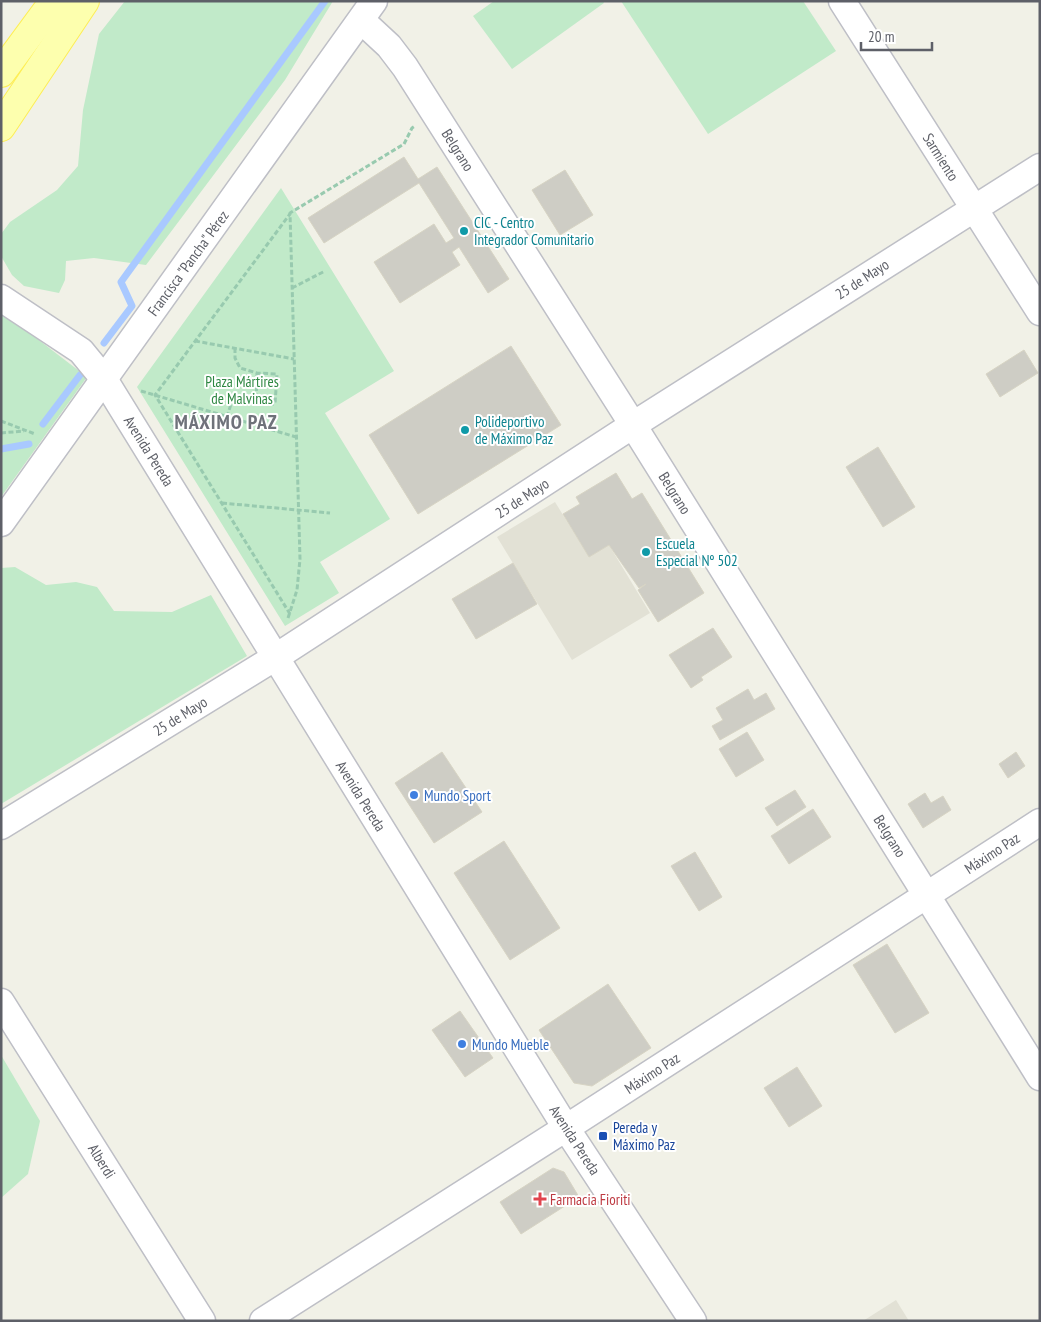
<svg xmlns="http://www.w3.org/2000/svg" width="1041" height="1322" viewBox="0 0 1041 1322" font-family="'PT Sans Narrow',sans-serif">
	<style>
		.education { fill: #e2e1d5 }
		.green { fill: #c1eac9 }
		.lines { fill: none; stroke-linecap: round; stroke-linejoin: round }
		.stream { stroke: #a9c9ff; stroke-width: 7 }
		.building { fill: #cecdc5; stroke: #d7d4c4 }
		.minor-casing { stroke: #bebfc6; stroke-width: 29 }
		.major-casing { stroke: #feee53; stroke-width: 30 }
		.path { stroke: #98caaf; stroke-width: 3; stroke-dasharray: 5 2.5; stroke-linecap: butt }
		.minor { stroke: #fff; stroke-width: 26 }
		.major { stroke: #fdffae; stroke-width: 28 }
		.culture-dot { fill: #0f9aa8; stroke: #fff; stroke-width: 2 }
		.shop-dot { fill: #3f7fe0; stroke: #fff; stroke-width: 2 }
		.transit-dot { fill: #1a4fb4; stroke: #fff; stroke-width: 2 }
		.health-dot { fill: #e0444e; stroke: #fff; stroke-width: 2 }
		.labels { text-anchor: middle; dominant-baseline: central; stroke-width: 4; stroke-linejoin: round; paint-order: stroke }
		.street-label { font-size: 15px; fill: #5e6068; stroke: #fff }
		.culture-label { font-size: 15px; fill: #0d838f; stroke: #fff; text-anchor: start }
		.park-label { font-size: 15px; fill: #2e8742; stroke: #fff }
		.shop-label { font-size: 15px; fill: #366cbe; stroke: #fff; text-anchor: start }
		.transit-label { font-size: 15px; fill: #164399; stroke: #fff; text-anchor: start }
		.health-label { font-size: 15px; fill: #be3a42; stroke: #fff; text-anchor: start }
		.district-label { font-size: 20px; font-weight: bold; letter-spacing: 1px; fill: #6f727a; stroke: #fff }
	</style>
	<rect width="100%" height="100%" fill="#f1f1e7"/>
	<g class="education">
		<path d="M555,502l34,55 20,-12 41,68 -78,47 -75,-123z"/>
		<path d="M896,1300l13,21h-46z"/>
	</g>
	<g class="green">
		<path d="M125,1h208l-48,79 -139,185 -52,-7 -28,3 -1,19 -6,13 -35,-7 -12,-11 -11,-19v-22l9,-12 47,-32 21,-24 5,-56 16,-76z"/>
		<path d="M494,1h109l1,2 -92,66 -39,-53z"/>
		<path d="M621,1h182l33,50 -128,83z"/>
		<path d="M281,188l113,183 -69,42 65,106 -70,43 19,31 -54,33 -148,-239z"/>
		<path d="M1,311l86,66 -86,120z"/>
		<path d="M15,567l31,18 30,-3 21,5 17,24 58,1 39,-17 36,61 -246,148v-236z"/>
		<path d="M1,1055l39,66 -12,53 -27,24z"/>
	</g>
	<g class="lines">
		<g class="stream">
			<path d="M104,343l28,-37 -11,-24 204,-281"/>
			<path d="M43,424l37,-49"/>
			<path d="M1,449l28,-5"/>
		</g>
	</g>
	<g class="building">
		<path d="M404,157l14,22 19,-12 72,112 -21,14 -29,-46 -7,5 8,13 -60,38 -26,-41 60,-38 12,19 8,-5 -35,-55 -95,60 -16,-25z"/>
		<path d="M565,170l28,45 -33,20 -28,-45z"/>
		<path d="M511,346l50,79 -143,89 -49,-79z"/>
		<path d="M1024,350l14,23 -38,24 -14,-23z"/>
		<path d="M878,447l37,60 -32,20 -37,-60z"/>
		<path d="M616,473l16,26 10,-6 62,100 -46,29 -20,-32 8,-6 -7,4 -30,-43 -20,12 -26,-43 17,-10 -4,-7z"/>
		<path d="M513,563l24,41 -61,35 -24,-40z"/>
		<path d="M713,628l19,29 -31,20 2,3 -12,8 -22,-33z"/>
		<path d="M748,689l6,11 12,-7 9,16 -55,31 -8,-14 11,-6 -7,-12z"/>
		<path d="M747,732l17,28 -28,17 -17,-28z"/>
		<path d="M442,752l40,60 -48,31 -39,-60z"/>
		<path d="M1016,752l9,14 -17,12 -9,-14z"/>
		<path d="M795,790l11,17 -29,19 -12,-18z"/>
		<path d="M925,793l6,10 12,-7 8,14 -28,18 -15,-24z"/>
		<path d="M813,809l18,28 -42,27 -18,-28z"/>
		<path d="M504,841l56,87 -50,32 -56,-87z"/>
		<path d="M695,852l27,45 -23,14 -28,-45z"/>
		<path d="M887,944l42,69 -34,20 -42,-68z"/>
		<path d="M608,984l43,64 -59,38 -18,-3 -35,-53z"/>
		<path d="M460,1011l33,47 -28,19 -33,-47z"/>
		<path d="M797,1067l25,39 -33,21 -25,-39z"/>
		<path d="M553,1168l11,4 15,25 -58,37 -21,-32z"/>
	</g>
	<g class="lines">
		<defs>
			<g id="minor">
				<path d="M842,1l198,311"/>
				<path d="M361,20l28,26 16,21 228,358 407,652"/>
				<path d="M1,298l80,53 23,28 462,749 127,193"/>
				<path d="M1,523l373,-522"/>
				<path d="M1,826l275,-169 357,-232 407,-258"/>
				<path d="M1,1002l201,319"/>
				<path d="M263,1321l303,-193 474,-306"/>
			</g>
			<g id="major">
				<path d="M1,73l53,-72"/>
				<path d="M1,127l84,-126"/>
			</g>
		</defs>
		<use href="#minor" class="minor-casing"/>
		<use href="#major" class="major-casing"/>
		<g class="path">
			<path d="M292,288l33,-17"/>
			<path d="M195,341l99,18"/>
			<path d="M235,348v10l5,10 17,5 20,1 -2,30 -19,-1 1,-30"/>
			<path d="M141,391l155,46"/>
			<path d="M227,417l4,-13 9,-2 16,1"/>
			<path d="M1,421l34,13"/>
			<path d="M1,433l23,-2"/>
			<path d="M222,503l108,10"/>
			<path d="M290,614l-135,-219 135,-181"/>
			<path d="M288,618l9,-28 3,-31 -10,-346 114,-69 8,-16 3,-2"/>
		</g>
		<use href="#minor" class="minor"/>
		<use href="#major" class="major"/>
	</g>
	<g class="culture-dot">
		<circle cx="464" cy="231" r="5"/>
		<circle cx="465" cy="430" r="5"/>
		<circle cx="646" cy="552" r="5"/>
	</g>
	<g class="shop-dot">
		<circle cx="414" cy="795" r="5"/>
		<circle cx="462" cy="1044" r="5"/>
	</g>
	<rect class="transit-dot" x="598" y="1131" width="10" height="10" rx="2.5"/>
	<path class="health-dot" d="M537.5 1191.5h5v5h5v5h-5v5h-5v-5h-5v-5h5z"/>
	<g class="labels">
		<g class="street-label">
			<text transform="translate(458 150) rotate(58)">Belgrano</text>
			<text transform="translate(941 157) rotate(58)">Sarmiento</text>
			<text transform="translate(188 263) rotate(-54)">Francisca "Pancha" Pérez</text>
			<text transform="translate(862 279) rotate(-33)">25 de Mayo</text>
			<text transform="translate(149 451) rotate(58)">Avenida Pereda</text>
			<text transform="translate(675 493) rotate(58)">Belgrano</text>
			<text transform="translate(522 498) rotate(-33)">25 de Mayo</text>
			<text transform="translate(180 716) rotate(-32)">25 de Mayo</text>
			<text transform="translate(361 796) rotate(58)">Avenida Pereda</text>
			<text transform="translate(890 836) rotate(58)">Belgrano</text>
			<text transform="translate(992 853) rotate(-33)">Máximo Paz</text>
			<text transform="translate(652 1073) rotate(-33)">Máximo Paz</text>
			<text transform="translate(575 1140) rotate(57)">Avenida Pereda</text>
			<text transform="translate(102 1161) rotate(58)">Alberdi</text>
		</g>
		<g class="culture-label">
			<text x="474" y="222">CIC - Centro<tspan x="474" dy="17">Integrador Comunitario</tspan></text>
			<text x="475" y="421">Polideportivo<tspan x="475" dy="17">de Máximo Paz</tspan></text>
			<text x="656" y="543">Escuela<tspan x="656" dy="17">Especial Nº 502</tspan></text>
		</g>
		<g class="park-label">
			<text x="242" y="381">Plaza Mártires<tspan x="242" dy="17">de Malvinas</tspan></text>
		</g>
		<g class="shop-label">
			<text x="424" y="795">Mundo Sport</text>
			<text x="472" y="1044">Mundo Mueble</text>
		</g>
		<g class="transit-label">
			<text x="613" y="1127">Pereda y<tspan x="613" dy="17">Máximo Paz</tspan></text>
		</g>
		<g class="health-label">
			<text x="550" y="1199">Farmacia Fioriti</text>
		</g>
		<g class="district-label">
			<text x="226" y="422">MÁXIMO PAZ</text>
		</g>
	</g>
	<rect width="1041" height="1322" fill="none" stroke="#5e6068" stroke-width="5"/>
	<path d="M861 42v8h71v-8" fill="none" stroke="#5e6068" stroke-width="2.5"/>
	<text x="868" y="42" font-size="15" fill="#5e6068" stroke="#ffffff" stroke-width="4" paint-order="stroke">20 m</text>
</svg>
